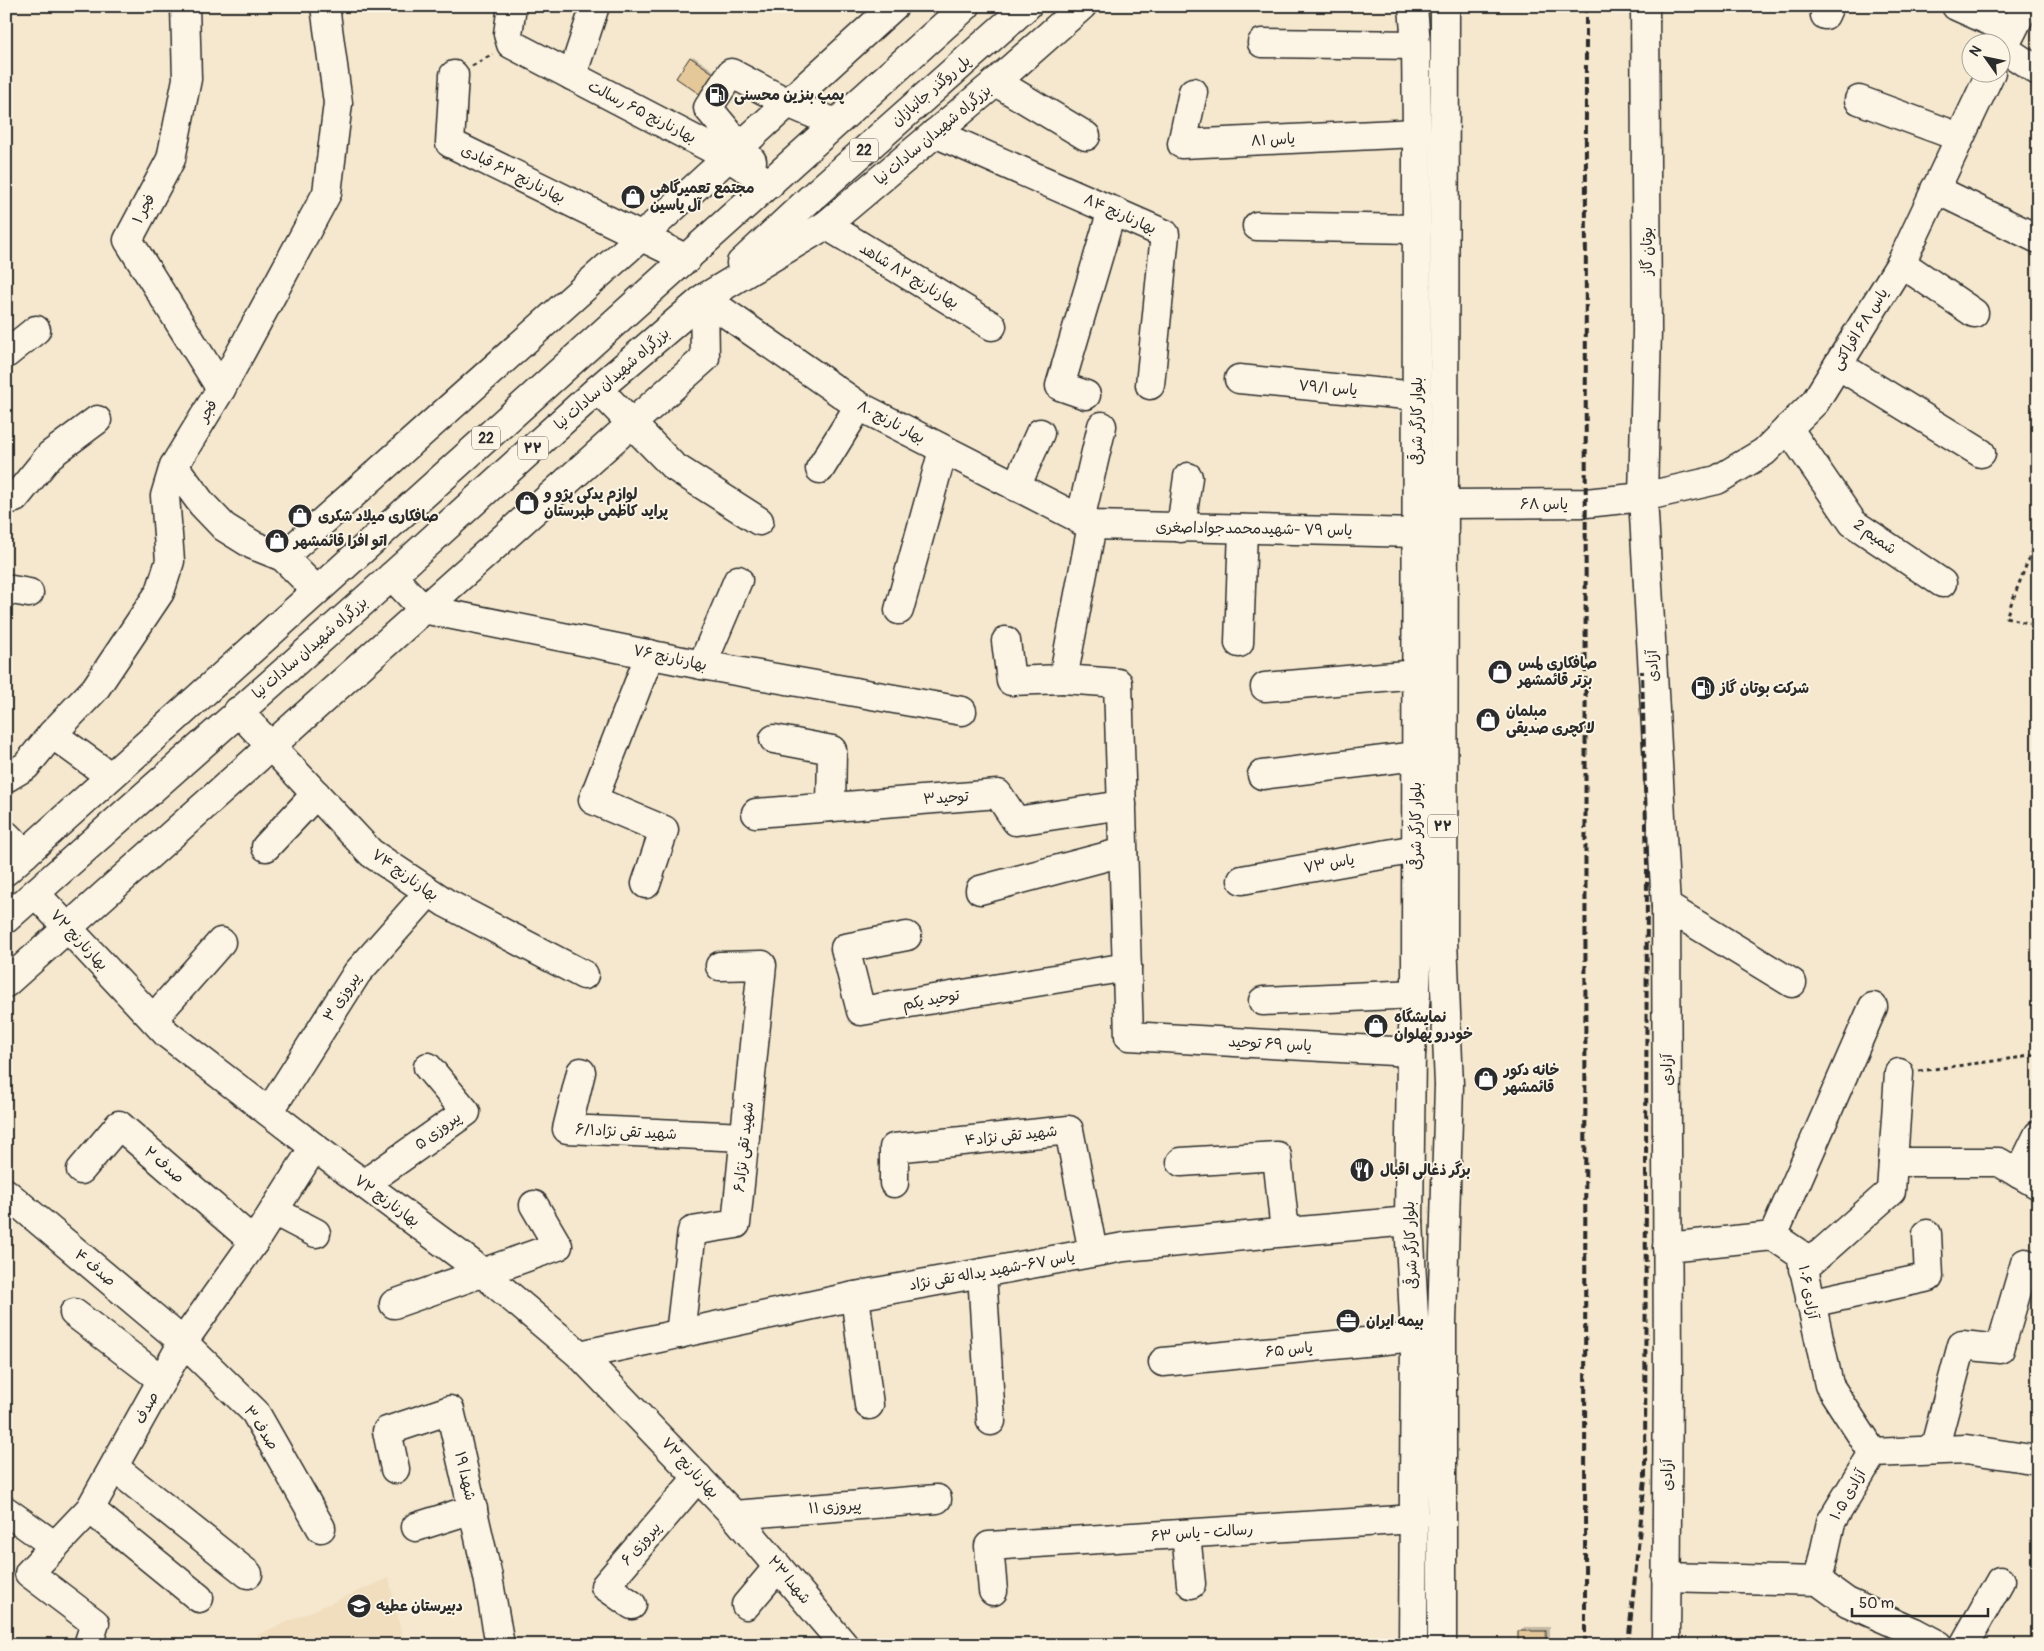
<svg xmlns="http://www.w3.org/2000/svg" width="2044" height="1651" viewBox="0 0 2044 1651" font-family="Pangolin,'Playpen Sans Arabic',sans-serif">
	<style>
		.built { fill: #f0debe }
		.shadow { fill: #0003 }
		.building { fill: #e5c899; stroke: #2b2b2b }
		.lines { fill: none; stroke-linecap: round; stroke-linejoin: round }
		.minor-casing { stroke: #2b2b2b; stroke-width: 31 }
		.major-casing { stroke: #2b2b2b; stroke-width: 31 }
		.highway-casing { stroke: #2b2b2b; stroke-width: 31 }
		.path { stroke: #2b2b2b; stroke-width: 3; stroke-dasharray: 4 4; stroke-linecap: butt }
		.minor { stroke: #fcf5e5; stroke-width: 28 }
		.major { stroke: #fcf5e5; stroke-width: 28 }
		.highway { stroke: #fcf5e5; stroke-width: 28 }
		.rail { stroke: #2b2b2b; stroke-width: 4; stroke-dasharray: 8 4; stroke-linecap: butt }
		.labels { text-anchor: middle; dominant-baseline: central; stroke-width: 4; stroke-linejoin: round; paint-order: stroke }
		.shield { fill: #fcf5e5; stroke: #6a6863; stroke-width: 1 }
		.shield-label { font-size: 14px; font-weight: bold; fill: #2b2b2b }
		.street-label { font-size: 15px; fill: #2b2b2b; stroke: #fcf5e5 }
		.poi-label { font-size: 15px; font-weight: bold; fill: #2b2b2b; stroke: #fcf5e5; text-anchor: start }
	</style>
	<rect width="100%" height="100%" fill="#f5e8ce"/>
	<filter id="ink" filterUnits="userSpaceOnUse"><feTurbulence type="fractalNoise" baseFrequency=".02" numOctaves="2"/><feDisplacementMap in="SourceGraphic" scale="10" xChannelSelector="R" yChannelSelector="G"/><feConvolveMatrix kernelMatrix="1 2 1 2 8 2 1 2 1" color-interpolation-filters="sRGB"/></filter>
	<g filter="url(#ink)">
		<path class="built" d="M389,1578l15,67h-140l-7,-10z"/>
		<g class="shadow">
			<path d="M693,56l27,19 -42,3z"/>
			<path d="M1524,1627h26v18h-31l1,-13z"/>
		</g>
		<g class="building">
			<path d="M690,57l29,20 -14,21 -29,-20z"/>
			<rect x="1518" y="1631" width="28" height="14"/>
		</g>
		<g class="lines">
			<defs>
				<g id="minor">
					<path d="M185,6l2,73 -16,80 -43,81 93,149"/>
					<path d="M512,6l-4,28 3,10 217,113 42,27"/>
					<path d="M1645,6l2,325 -4,166 23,409 2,466 -2,273"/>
					<path d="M1956,6l56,25"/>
					<path d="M1825,15l4,-9"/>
					<path d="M1262,43l154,2"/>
					<path d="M2003,48l35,23"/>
					<path d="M2002,51l23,-45"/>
					<path d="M454,75l-4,68 237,116"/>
					<path d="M572,76l23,-70"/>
					<path d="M996,82l90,54"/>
					<path d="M1193,92l-11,52 235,-11"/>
					<path d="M1859,100l100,37"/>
					<path d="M935,133l230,101 -15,151"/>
					<path d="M752,161l-44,-53 23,-35 57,30 47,20"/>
					<path d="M1935,189l103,50"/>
					<path d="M826,225l166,101"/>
					<path d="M1257,226l160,3"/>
					<path d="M1901,263l73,50"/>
					<path d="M704,298l155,108 233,119 325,8"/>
					<path d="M6,354l30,-24"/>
					<path d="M1838,365l143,88"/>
					<path d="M1239,379l178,17"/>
					<path d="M598,389l75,77 86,55"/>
					<path d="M1086,395l-26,-9 52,-176"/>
					<path d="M1788,428l65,95 89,60"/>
					<path d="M174,466l28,38 22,23 29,18 30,12 33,33"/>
					<path d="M820,469l39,-63"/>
					<path d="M1016,487l24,-54"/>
					<path d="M6,500l9,-2 35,-43 47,-35"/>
					<path d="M1443,504l143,-1 57,-6 74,-17 47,-28 51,-50 86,-139 90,-191"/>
					<path d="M1080,520l22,-94"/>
					<path d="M1092,525l-29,154 55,4 11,353 282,16"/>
					<path d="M1181,528l7,-51"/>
					<path d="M283,557l359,-321 252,-230"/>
					<path d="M392,576l31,33 279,56 260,46"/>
					<path d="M6,589l23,4"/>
					<path d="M899,610l44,-160"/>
					<path d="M1006,641l5,40 52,-2"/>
					<path d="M1239,643l4,-114"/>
					<path d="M702,665l36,-85"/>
					<path d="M1265,687l152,-13"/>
					<path d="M238,711l133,142 75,50 138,72"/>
					<path d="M52,734l58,42"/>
					<path d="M774,739l58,11 -1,57"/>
					<path d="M1262,775l154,-19"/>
					<path d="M6,778l20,-12 26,-32 43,-45 65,-97 10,-31 -5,-65 9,-30 47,-77 106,-196 11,-90 -13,-97"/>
					<path d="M756,813l242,-19 18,27 106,-16"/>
					<path d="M6,835l19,19"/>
					<path d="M266,847l50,-53"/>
					<path d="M1242,880l174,-31"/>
					<path d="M646,884l18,-54 -71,-30 57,-146"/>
					<path d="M980,890l143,-38"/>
					<path d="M35,893l132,141 147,113 158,117 108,91 154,160 110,130"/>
					<path d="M1666,906l126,77"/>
					<path d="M907,936l-62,12 16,63 266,-44"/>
					<path d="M6,983l699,-625 -1,-60"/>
					<path d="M1263,1001l153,-7"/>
					<path d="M153,1019l68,-77"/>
					<path d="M581,1072l-14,57 178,8"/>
					<path d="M1899,1073l-6,89h106l39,23"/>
					<path d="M269,1112l88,-139 72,-81"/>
					<path d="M1181,1162l96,-6 8,76"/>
					<path d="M81,1170l38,-45 135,117"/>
					<path d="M2019,1174l19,-39"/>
					<path d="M894,1183v-35l175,-18 24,122"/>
					<path d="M364,1184l102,-72 -38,-45"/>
					<path d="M6,1193l177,149 72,70 66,116"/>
					<path d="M274,1211l42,22"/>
					<path d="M1773,1236l100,-229"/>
					<path d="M1667,1247l106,-11 28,19 28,130 44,68"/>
					<path d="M1803,1269l88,-78 2,-29"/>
					<path d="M982,1273l9,148"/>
					<path d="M855,1296l14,109"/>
					<path d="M1810,1303l119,-26 -2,-43"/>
					<path d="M394,1304l164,-58 -24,-41"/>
					<path d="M74,1313l88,67"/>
					<path d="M680,1334l12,-103 44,-7 26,-259 -42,1"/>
					<path d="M580,1355l275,-59 269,-49 285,-26"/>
					<path d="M1163,1362l252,-25"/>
					<path d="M1934,1450l28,-105 38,4 25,-86"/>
					<path d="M115,1468l133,106"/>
					<path d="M395,1469l-8,-38 63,-21 38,167 12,68"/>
					<path d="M90,1509l109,89"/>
					<path d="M6,1511l49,35"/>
					<path d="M734,1515l203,-16"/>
					<path d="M416,1527l57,-18"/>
					<path d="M1186,1534l5,50"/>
					<path d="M1666,1577l152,4 13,-59 42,-69 93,-4 72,11"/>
					<path d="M1818,1581l29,21 67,30 -4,13"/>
					<path d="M993,1591l-4,-45 426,-27"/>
					<path d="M632,1605l-27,-19 93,-109"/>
					<path d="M746,1605l32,-38"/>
					<path d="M1914,1632l25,13"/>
					<path d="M88,1645l7,-22 -66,-50 61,-64 93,-167 71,-100 60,-95"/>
					<path d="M1964,1645l36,-64"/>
				</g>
				<g id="major">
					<path d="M1413,6l3,39 1,88 -1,861 -5,58 -2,169 6,116 -2,308"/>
					<path d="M1442,1645v-323l7,-237 -6,-144 2,-935"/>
				</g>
				<g id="highway">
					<path d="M741,263l71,-66 215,-191"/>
					<path d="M6,871l960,-865"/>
					<path d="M6,919l386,-343 206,-187 106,-91 122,-73 170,-143 86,-76"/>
				</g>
			</defs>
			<use href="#minor" class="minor-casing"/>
			<use href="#major" class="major-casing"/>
			<use href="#highway" class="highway-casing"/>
			<g class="path">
				<path d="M472,66l21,-12"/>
				<path d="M2038,535l-32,82 32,9"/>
				<path d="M1919,1071l119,-16"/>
			</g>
			<use href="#minor" class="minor"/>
			<use href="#major" class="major"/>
			<use href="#highway" class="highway"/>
			<g class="rail">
				<path d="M1585,1645l1,-1639"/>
				<path d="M1628,1645l17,-166 2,-614 -5,-194"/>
			</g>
		</g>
	</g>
	<defs>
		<symbol id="fuel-disc" viewBox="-11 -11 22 22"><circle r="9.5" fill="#2b2b2b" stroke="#fcf5e5"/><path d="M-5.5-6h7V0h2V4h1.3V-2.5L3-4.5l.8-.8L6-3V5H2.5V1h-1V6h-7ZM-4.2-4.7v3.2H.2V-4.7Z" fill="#fff"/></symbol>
		<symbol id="shop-disc" viewBox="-11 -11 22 22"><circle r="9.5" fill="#2b2b2b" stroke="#fcf5e5"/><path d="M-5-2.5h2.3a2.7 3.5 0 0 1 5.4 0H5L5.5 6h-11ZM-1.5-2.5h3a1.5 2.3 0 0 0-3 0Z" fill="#fff"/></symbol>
		<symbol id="restaurant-disc" viewBox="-11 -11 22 22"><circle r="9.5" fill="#2b2b2b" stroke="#fcf5e5"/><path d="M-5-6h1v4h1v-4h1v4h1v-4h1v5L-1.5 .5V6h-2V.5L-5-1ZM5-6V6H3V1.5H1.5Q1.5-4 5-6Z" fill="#fff"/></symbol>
		<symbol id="office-disc" viewBox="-11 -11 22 22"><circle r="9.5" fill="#2b2b2b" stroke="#fcf5e5"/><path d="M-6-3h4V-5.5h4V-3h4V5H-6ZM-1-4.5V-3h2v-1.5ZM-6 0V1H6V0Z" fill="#fff"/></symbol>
		<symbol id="school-disc" viewBox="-11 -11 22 22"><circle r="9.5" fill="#2b2b2b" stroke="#fcf5e5"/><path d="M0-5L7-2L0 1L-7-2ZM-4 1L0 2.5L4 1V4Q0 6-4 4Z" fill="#fff"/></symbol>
	</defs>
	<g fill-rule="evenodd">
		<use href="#fuel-disc" x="703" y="81" width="28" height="28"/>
		<use href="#shop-disc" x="619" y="183" width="28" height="28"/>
		<use href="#shop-disc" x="513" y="489" width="28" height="28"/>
		<use href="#shop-disc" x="286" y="502" width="28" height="28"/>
		<use href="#shop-disc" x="263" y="527" width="28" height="28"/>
		<use href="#shop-disc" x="1486" y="658" width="28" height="28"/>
		<use href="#fuel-disc" x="1689" y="674" width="28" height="28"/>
		<use href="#shop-disc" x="1474" y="706" width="28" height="28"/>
		<use href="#shop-disc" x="1362" y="1012" width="28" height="28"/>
		<use href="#shop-disc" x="1472" y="1065" width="28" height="28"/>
		<use href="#restaurant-disc" x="1348" y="1156" width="28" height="28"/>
		<use href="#office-disc" x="1334" y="1307" width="28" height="28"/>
		<use href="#school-disc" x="345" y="1592" width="28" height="28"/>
	</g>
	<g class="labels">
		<g class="shield">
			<rect x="850" y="138.5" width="28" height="23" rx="4"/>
			<rect x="472" y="426.5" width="28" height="23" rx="4"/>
			<rect x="518" y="436.5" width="30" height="23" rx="4"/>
			<rect x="1428" y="814.5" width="30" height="23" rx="4"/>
		</g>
		<g class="shield-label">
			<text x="864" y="150">22</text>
			<text x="486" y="438">22</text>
			<text x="533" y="448">۲۲</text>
			<text x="1443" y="826">۲۲</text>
		</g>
		<g class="street-label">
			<text transform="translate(931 91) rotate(-41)">پل روگذر جانبازان</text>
			<text transform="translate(642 112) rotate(27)">بهارنارنج ۶۵ رسالت</text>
			<text transform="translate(933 135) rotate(-40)">بزرگراه شهیدان سادات نیا</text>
			<text transform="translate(1273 140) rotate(-3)">یاس ۸۱</text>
			<text transform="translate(513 174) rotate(26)">بهارنارنج ۶۳ قبادی</text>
			<text transform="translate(144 209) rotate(-62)">فجر ۱</text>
			<text transform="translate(1120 214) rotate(24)">بهارنارنج ۸۴</text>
			<text transform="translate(1647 251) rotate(-90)">بوتان گاز</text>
			<text transform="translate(909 276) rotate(31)">بهارنارنج ۸۲ شاهد</text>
			<text transform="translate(1860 329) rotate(-58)">یاس ۶۸ افراکتی</text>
			<text transform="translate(612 379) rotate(-41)">بزرگراه شهیدان سادات نیا</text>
			<text transform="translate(1328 388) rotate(5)">یاس ۷۹/۱</text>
			<text transform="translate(208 411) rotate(-59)">فجر</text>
			<text transform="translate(1417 421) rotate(-90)">بلوار کارگر شرقی</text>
			<text transform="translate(891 422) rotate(28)">بهار نارنج ۸۰</text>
			<text x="1544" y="504">یاس ۶۸</text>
			<text transform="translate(1254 529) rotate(1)">یاس ۷۹ -شهیدمحمدجواداصغری</text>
			<text transform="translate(1875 537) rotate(36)">شمیم 2</text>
			<text transform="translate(310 648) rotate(-41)">بزرگراه شهیدان سادات نیا</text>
			<text transform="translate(670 658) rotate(12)">بهارنارنج ۷۶</text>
			<text transform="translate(1653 666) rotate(-93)">آزادی</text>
			<text transform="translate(946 798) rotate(-4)">توحید۳</text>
			<text transform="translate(1416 826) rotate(-90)">بلوار کارگر شرقی</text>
			<text transform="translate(1329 864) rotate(-10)">یاس ۷۳</text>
			<text transform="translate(405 875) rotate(35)">بهارنارنج ۷۴</text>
			<text transform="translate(79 940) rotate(47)">بهارنارنج ۷۲</text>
			<text transform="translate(342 997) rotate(-57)">پیروزی ۳</text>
			<text transform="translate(931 1000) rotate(-10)">توحید یکم</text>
			<text transform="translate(1270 1044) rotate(3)">یاس ۶۹ توحید</text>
			<text transform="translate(1667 1070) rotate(-90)">آزادی</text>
			<text transform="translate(438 1131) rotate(-36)">پیروزی ۵</text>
			<text transform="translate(626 1132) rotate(3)">شهید تقی نژاد۶/۱</text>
			<text transform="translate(1011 1136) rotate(-6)">شهید تقی نژاد۴</text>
			<text transform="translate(744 1147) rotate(-84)">شهید تقی نژاد۶</text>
			<text transform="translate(164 1165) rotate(41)">صدف ۲</text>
			<text transform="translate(387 1201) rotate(36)">بهارنارنج ۷۲</text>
			<text transform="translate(1411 1245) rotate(-92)">بلوار کارگر شرقی</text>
			<text transform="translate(95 1268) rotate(40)">صدف ۴</text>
			<text transform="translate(992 1271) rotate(-10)">یاس ۶۷-شهید یداله تقی نژاد</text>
			<text transform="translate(1808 1292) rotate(79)">آزادی ۱۰۶</text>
			<text transform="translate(1289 1350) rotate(-6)">یاس ۶۵</text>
			<text transform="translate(147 1408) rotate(-62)">صدف</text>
			<text transform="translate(261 1428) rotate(56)">صدف ۳</text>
			<text transform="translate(690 1468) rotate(47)">بهارنارنج ۷۲</text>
			<text transform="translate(1667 1475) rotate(-90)">آزادی</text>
			<text transform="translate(465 1476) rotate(77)">شهدا ۱۹</text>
			<text transform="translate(1848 1495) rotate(-60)">آزادی ۱۰۵</text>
			<text transform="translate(835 1507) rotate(-4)">پیروزی ۱۱</text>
			<text transform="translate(1202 1533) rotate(-4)">رسالت - یاس ۶۳</text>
			<text transform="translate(641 1544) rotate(-49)">پیروزی ۶</text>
			<text transform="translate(789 1580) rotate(50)">شهدا ۲۳</text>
		</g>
		<g class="poi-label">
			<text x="734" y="95">پمپ بنزین محسنی</text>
			<text x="650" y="188">مجتمع تعمیرگاهی<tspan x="650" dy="17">آل یاسین</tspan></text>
			<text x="544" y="494">لوازم یدکی پژو و<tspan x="544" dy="17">پراید کاظمی طبرستان</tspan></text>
			<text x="318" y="516">صافکاری میلاد شکری</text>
			<text x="294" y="541">اتو افرا قائمشهر</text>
			<text x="1518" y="663">صافکاری لمس<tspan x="1518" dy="17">برتر قائمشهر</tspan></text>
			<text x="1720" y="688">شرکت بوتان گاز</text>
			<text x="1506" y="711">مبلمان<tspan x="1506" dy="17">لاکچری صدیقی</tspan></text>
			<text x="1394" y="1017">نمایشگاه<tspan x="1394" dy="17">خودرو پهلوان</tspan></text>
			<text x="1504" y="1070">خانه دکور<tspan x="1504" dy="17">قائمشهر</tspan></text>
			<text x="1380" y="1170">برگر ذغالی اقبال</text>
			<text x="1366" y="1321">بیمه ایران</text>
			<text x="376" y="1606">دبیرستان عطیه</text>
		</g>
	</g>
	<rect width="2044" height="1651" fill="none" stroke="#fcf5e5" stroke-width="25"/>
	<rect x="12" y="12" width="2019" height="1626" fill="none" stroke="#2b2b2b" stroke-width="2" filter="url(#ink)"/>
	<g transform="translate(1986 58) rotate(303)"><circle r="24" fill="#fcf5e5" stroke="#a8a49b"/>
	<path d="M0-4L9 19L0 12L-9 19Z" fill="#2b2b2b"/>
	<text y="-8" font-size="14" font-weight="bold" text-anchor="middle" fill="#2b2b2b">N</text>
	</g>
	<path d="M1852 1608v8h136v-8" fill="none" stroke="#2b2b2b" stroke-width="2.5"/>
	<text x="1859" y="1608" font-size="15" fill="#2b2b2b" stroke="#fcf5e5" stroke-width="4" paint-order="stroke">50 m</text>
</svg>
